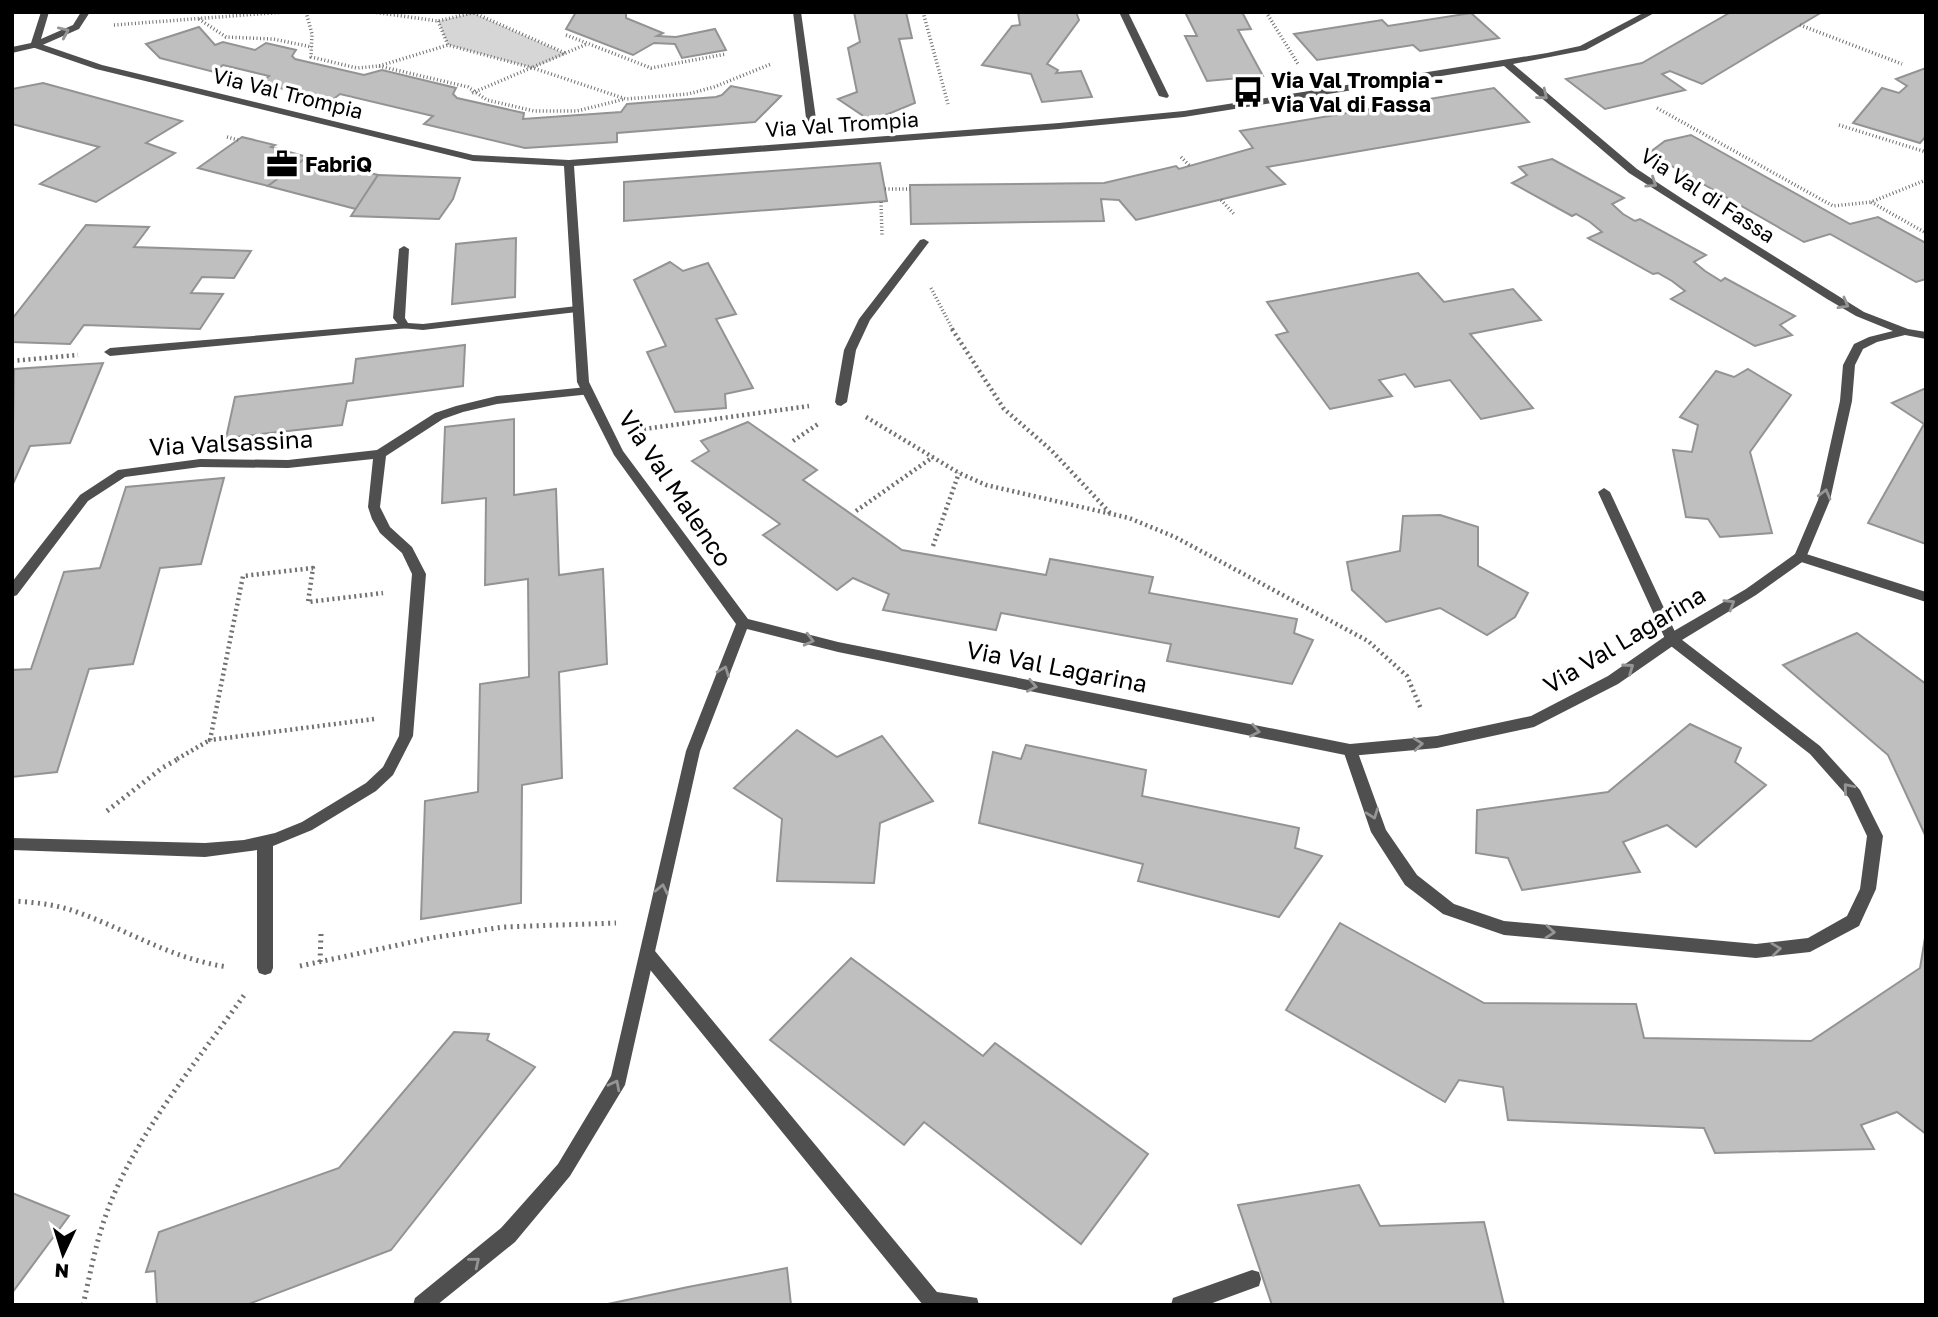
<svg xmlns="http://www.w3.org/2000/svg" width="1938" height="1317" viewBox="0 0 1938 1317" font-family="'Golos Text',sans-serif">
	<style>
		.green { fill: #d6d6d6 }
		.building { fill: #bfbfbf; stroke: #939393; stroke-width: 2 }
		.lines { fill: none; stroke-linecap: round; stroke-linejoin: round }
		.path-far2 { stroke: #717171; stroke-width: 3.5; stroke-dasharray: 1 2.5; stroke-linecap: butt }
		.path-far1 { stroke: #717171; stroke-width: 4.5; stroke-dasharray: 2 3.5; stroke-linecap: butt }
		.path { stroke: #717171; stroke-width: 5; stroke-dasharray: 2 4.5; stroke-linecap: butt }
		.service { fill: #4f4f4f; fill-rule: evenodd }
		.minor { fill: #4f4f4f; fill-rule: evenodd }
		.tertiary { fill: #4f4f4f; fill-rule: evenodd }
		.oneway { stroke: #959595 }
		.labels { text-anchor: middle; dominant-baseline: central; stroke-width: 7; stroke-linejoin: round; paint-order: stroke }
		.far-poi-label { font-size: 21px; font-weight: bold; fill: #000; stroke: #fff; text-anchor: start }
		.far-street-label { font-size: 21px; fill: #000; stroke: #fff }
		.street-label { font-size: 24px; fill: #000; stroke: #fff }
	</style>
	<rect width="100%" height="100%" fill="#fff"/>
	<path class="green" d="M473,13l93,41 -33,14 -85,-23 -10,-24z"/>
	<g class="building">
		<path d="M576,12h50v6l37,15 -6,3 19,1 39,-8 11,21 -44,8 -7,-14 -21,-1 -21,12 -67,-26z"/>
		<path d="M854,12h52l6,26 -13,1 16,64 -44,18 -33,-22 19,-7 -9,-44 12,-6z"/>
		<path d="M1018,12h58l3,8 -32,44 11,6 -2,3 25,-2 11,26 -50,5 -11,-28 -49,-9 30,-39 8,-1z"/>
		<path d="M1185,12h57l9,17 -13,1 25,46 -56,5 -22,-45h12z"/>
		<path d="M1731,12h91l-120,72 -32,-13 -8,3 23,16 -80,19 -39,-30 76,-16z"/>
		<path d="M1471,13l28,25 -79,13 -7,-6 -96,15 -23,-26 88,-14 6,6z"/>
		<path d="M199,27l16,18 8,-3 32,8 11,-7 30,7 -4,6 3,3 69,16 18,-5 74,18 -3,6 4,4 67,15 -1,6 98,-7 6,-8 89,-7 6,-2 9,-9 50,10 -26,26 -138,11v9l-92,6 -101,-24 9,-8 -93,-22 -9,7 -71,-18 9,-7 -46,-11 -9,7 -54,-14 -14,-14z"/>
		<path d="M1926,68v68l-6,7 -67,-20 29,-35 17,5 8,-7 -11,-7z"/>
		<path d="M43,83l139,38 -36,22 29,10 -79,49 -56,-18 59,-37 -87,-23v-35z"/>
		<path d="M1494,88l35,34 -262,45 18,17 -149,36 -17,-20 -18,-1 3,22 -193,3 -1,-39 194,-2 72,-17 3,3 74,-21 -13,-17z"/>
		<path d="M1691,135l159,89 28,-7 48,26v36l-10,3 -86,-48 -26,8 -155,-89 16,-12z"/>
		<path d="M242,137l33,8 -4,2 36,10 -39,29 -70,-18z"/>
		<path d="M307,157l71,18 -22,34 -88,-23z"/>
		<path d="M1552,159l72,39 -12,6 11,10 12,7 5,-2 66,36 -12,7 11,9 16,10 4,-3 70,38 -15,9 12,10 -37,11 -84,-47 14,-8 -13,-10 -14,-8 -5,1 -65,-36 14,-6 -12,-10 -14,-8 -4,2 -60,-33 15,-8 -8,-8z"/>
		<path d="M880,163l7,38 -263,20v-39z"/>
		<path d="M378,175l82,3 -7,21 -14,20 -88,-3z"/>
		<path d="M86,225l63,2 -15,20 117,4 -17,27 -32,-1 -11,16 32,1 -23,35 -116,-4 -14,19 -58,-2v-23z"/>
		<path d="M516,238l-1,59 -63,7 4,-60z"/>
		<path d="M670,262l13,9 25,-8 28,51 -20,5 37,69 -28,6 1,14 -51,4 -28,-60 19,-6 -32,-66z"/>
		<path d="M1418,273l26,29 69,-13 28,31 -71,14 63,74 -52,11 -31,-39 -35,7 -10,-13 -26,6 13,16 -62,13 -54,-74 12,-3 -21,-30z"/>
		<path d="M465,345l-2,41 -116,15 -5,24 -116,13 9,-41 118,-14 3,-24z"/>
		<path d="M103,363l-33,80 -40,3 -18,40 2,-117z"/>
		<path d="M1748,369l43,26 -41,57 22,81 -52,4 -12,-18 -22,-2 -13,-67 19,2 6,-27 -18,-8 36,-46 18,6z"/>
		<path d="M1926,388v156l-58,-21 56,-99 -32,-21z"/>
		<path d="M514,419v76l42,-6 3,86 44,-6 4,95 -48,8 3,106 -40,7 -1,118 -100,16 4,-118 53,-9 2,-108 49,-7 -1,-98 -43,6 1,-87 -44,5 3,-76z"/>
		<path d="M748,422l69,48 -14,10 99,70 144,25 4,-16 103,18 -4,16 148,26 -3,14 19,7 -21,44 -125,-23 4,-17 -170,-31 -5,17 -113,-20 6,-16 -36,-16 -16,12 -74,-55 17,-11 -88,-63 17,-10 -8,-10z"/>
		<path d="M224,478l-23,86 -41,4 -27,96 -44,5 -32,103 -45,5v-107l19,-1 33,-97 36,-4 26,-81z"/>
		<path d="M1440,515l38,12v39l50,27 -13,24 -28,18 -47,-27 -54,14 -34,-32 -5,-28 53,-11 3,-35z"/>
		<path d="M1857,633l69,51v153l-38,-82 -105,-90z"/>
		<path d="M1690,724l51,24 -6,14 31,23 -70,62 -29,-22 -44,17 17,30 -118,18 -14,-32 -32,-5 1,-43 131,-18z"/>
		<path d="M797,730l40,27 45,-21 51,65 -53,22 -6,60 -97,-2 5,-62 -48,-31z"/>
		<path d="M1026,745l120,25 -4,26 157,32 -4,20 27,8 -43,61 -141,-36 5,-17 -164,-41 14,-71 28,7z"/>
		<path d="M1340,923l144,80 152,1 8,34 167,3 109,-73 6,-36v202l-29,-22 -36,13 13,24 -159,4 -11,-25 -196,-8 -5,-33 -44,-7 -14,22 -159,-92z"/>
		<path d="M851,958l132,98 12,-13 153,111 -67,90 -157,-122 -20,23 -134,-105z"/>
		<path d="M454,1032l35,2 -2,6 48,27 -144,183 -145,55h-89l-2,-34 -9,1 13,-40 180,-64z"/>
		<path d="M1359,1185l21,41 104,-4 20,83h-232l-34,-100z"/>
		<path d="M12,1193l57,23 -57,77z"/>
		<path d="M787,1268l4,37h-188l85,-18z"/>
	</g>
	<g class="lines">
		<g class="path-far2">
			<path d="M306,12l6,22 -1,23 46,11 22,-2 69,-21"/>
			<path d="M373,12l65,9 38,-9"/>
			<path d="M923,12l25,92"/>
			<path d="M1266,12l32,52"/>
			<path d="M474,13l91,40"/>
			<path d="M199,19l27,18 47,2 39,8"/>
			<path d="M438,21l10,24 85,23 93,31 62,-5 26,-7 57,-23"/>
			<path d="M114,25l170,-13"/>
			<path d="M1800,25l102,39"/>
			<path d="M566,35l85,33 75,-14"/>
			<path d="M379,66l89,21 19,13 47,11h43l48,-12"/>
			<path d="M472,93l115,-49"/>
			<path d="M1657,108l176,98 38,-4"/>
			<path d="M1839,125l87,27"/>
			<path d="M227,137l11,3"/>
			<path d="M1181,157l9,9"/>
			<path d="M1926,180l-55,22 55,31"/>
			<path d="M885,189h25"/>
			<path d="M1221,200l13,14"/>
			<path d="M881,202l1,33"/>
			<path d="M931,288l22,42"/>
		</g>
		<g class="path-far1">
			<path d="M952,329l52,80 47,41 60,64"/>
			<path d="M12,361l66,-6"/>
			<path d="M866,417l93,56 27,12 143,33 46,19 193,104 39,35 14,33"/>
			<path d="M644,429l165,-23"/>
			<path d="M793,441l25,-17"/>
			<path d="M856,511l77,-54"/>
			<path d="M933,546l26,-73"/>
			<path d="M374,719l-164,21 33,-164 70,-8 -5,34 75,-9"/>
			<path d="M177,759l33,-19"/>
		</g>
		<g class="path">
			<path d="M107,811l55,-43 18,-10"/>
			<path d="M12,901c20,1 40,3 59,9 54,18 99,49 157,57"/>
			<path d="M320,962l1,-28"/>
			<path d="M300,966l131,-28 72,-11 113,-4"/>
			<path d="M83,1305c6,-26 11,-53 19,-78 24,-81 94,-164 143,-233"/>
		</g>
		<g class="service">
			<path d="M793,12h8l16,114 -5,3 -5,-3z"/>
			<path d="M1119,12h9l41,84 -2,2 -8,-2z"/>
			<path d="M924,239l5,3 -59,78 -14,30 -9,52 -6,4 -4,-1 -2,-3 9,-52 15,-31 61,-79z"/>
			<path d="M404,246l5,3 -4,69 3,5 15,1 154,-18 6,3 -6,3 -154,18 -22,-2 -8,-10 6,-69z"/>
			<path d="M587,387l4,1v6l-94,10 -34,8 -20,7 -57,37 -6,51 10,20 22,20 14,27 -13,162 -20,39 -17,16 -64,39 -39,16v122l-2,5 -6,2 -6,-2 -2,-5v-118l-52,7 -193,-7v-12l193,5 39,-3 31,-7 27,-11 64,-39 17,-16 16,-31 13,-162 -10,-21 -22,-20 -8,-14 -4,-12 5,-48 -85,9 -88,-1 -75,10 -37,24 -71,94 -5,2v-15l68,-87 38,-25 82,-11 88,1 89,-10 58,-37 21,-7 41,-10z"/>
			<path d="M1604,488l6,4 67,144 143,110 40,44 23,46 -7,53 -17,37 -49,26 -54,6 -252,-23 -61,-21 -38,-29 -34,-53 -28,-82 2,-4h10l2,4 29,80 31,45 37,29 50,17 252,23 52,-6 39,-22 13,-27 7,-53 -18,-38 -39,-44 -143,-111 -69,-151z"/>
			<path d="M1800,552l126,40v10l-131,-42 -2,-3 2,-3z"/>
			<path d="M649,949l6,2 282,341 40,6 2,7h-56l-280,-344 -2,-5 2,-5z"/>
			<path d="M1252,1270l7,2 2,7 -2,7 -52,19h-36l2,-7z"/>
		</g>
		<g class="minor">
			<path d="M1645,12h11l-70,38 -73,14 124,105 47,31 180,112 44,17 18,3v7l-21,-4 -28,7 -14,7 -8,16 -3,36 -22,99 -25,60 -49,35 -79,48 -59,41 -84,43 -97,21 -87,8 -512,-104 -91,-23 -47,122 -75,334 -55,91 -55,66 -78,63h-24l2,-7 86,-70 57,-64 53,-88 75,-325 50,-127 -122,-169 -37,-73 -13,-216 -91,-5 -377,-92 -64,-22v-4h6l64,22 371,90 96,5 490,-37 125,-12 363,-58 33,-7zM1504,66l125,107 198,126 29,17 37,15 -24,6 -15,7 -11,21 -3,36 -22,99 -23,54 -49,35 -79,46 -59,41 -77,40 -94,20 -87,8 -512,-102 -90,-23 -125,-168 -34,-69 -15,-216 485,-37 125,-12z"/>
			<path d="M405,323l6,3 -2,2 -299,28 -6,-4 6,-4z"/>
		</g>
		<path class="tertiary" d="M41,12h8l-8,27 32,-14 8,-13h9l-11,17 -41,18 -26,6v-6l19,-4z"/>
	</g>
	<defs><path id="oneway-chevron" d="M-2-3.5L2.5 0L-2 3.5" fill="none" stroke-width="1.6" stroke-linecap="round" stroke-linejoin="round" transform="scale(1.75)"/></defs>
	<g class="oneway">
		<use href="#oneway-chevron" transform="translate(64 32) rotate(-24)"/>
		<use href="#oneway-chevron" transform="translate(1543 95) rotate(39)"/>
		<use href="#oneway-chevron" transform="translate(1652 183) rotate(34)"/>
		<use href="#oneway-chevron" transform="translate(1844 304) rotate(29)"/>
		<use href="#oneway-chevron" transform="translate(1825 494) rotate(-75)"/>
		<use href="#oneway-chevron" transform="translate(1730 604) rotate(-31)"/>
		<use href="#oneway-chevron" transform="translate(809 640) rotate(14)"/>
		<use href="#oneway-chevron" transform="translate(1629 668) rotate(-35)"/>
		<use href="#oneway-chevron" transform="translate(724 671) rotate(-69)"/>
		<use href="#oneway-chevron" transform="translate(1032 686) rotate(11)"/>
		<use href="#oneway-chevron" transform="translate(1255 731) rotate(11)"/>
		<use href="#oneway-chevron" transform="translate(1418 744) rotate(-5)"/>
		<use href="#oneway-chevron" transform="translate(1848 788) rotate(-130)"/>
		<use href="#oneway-chevron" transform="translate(1373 814) rotate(70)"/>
		<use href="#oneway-chevron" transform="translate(662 889) rotate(-78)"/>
		<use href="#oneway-chevron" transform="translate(1550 932) rotate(5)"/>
		<use href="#oneway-chevron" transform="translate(1776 949) rotate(-7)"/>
		<use href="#oneway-chevron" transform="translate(615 1085) rotate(-63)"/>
		<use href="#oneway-chevron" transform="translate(475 1262) rotate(-39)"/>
	</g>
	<defs>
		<symbol id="bus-bare" viewBox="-9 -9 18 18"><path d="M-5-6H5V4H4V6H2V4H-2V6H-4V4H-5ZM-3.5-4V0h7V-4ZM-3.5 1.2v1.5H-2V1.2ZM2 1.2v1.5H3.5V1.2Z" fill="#000" stroke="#fff" stroke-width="2.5" paint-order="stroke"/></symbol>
		<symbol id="office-bare" viewBox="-9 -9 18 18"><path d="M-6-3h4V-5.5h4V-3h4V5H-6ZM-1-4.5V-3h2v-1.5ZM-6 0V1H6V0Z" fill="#000" stroke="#fff" stroke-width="2.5" paint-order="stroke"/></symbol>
	</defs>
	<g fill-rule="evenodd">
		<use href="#bus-bare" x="1226" y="70" width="44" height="44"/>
		<use href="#office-bare" x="260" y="142" width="44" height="44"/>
	</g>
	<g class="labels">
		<g class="far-poi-label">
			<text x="1271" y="80">Via Val Trompia -<tspan x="1271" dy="24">Via Val di Fassa</tspan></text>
			<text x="305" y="164">FabriQ</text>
		</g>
		<g class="far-street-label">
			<text transform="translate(288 93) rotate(14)">Via Val Trompia</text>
			<text transform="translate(842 124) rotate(-4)">Via Val Trompia</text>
			<text transform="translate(1708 195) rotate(33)">Via Val di Fassa</text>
		</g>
		<g class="street-label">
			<text transform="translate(231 442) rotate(-3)">Via Valsassina</text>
			<text transform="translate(676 488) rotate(56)">Via Val Malenco</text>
			<text transform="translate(1624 639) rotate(-31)">Via Val Lagarina</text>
			<text transform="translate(1057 666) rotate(11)">Via Val Lagarina</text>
		</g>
	</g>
	<rect width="1938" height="1317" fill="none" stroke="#000000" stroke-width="28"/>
	<g transform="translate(63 1254) rotate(184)" stroke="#ffffff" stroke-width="5" paint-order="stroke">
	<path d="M0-5L12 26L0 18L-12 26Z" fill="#000000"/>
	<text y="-10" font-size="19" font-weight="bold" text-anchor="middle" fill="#000000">N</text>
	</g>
</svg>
